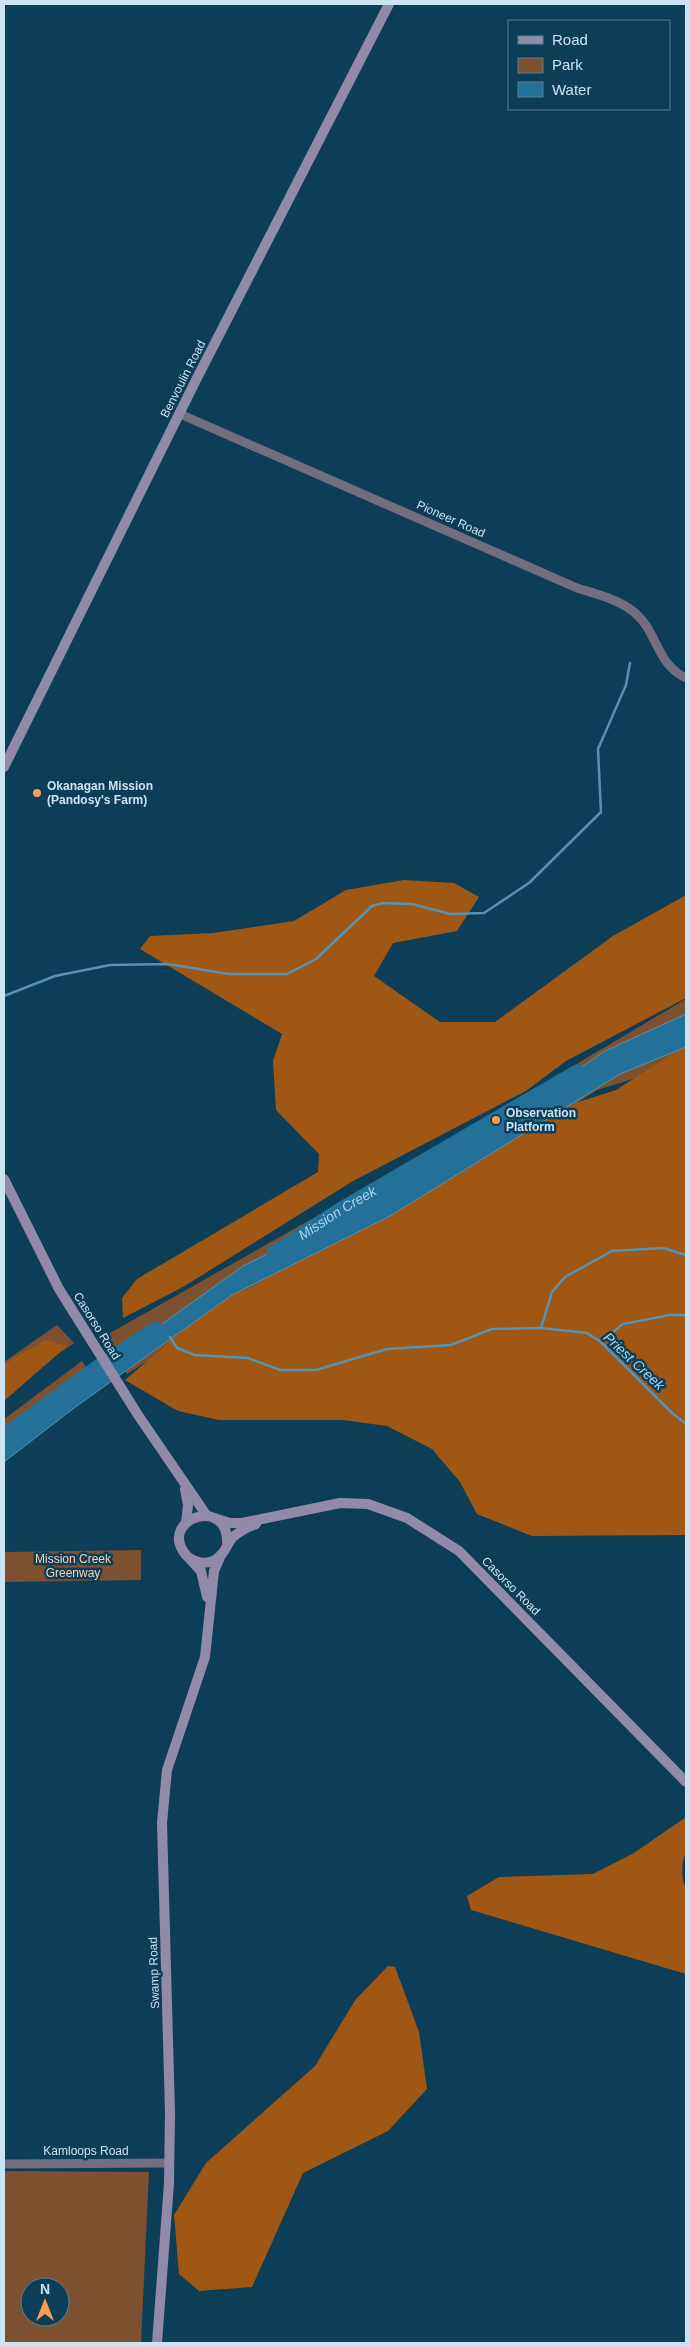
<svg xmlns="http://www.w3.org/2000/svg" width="690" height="2347" viewBox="0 0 690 2347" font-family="Helvetica,sans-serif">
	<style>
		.green { fill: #7d5130; fill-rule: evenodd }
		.forest { fill: #a05713 }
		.water { fill: #237099; stroke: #5592b4 }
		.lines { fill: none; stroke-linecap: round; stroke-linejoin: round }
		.stream { stroke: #5592b4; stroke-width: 2.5 }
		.river { stroke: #237099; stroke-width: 15 }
		.minor { stroke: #726d80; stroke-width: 9 }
		.secondary { stroke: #918aa8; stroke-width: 10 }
		.poi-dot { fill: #fc9d53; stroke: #0d3e57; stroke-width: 2 }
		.labels { text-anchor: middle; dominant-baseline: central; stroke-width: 5; stroke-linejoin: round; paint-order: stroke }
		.street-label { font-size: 12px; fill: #cbe3f2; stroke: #0d3e57 }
		.poi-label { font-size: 12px; font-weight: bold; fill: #cbe3f2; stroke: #0d3e57; text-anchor: start }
		.park-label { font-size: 12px; fill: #fcd3b6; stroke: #0d3e57 }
		.water-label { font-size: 14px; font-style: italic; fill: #a8d4f0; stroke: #0d3e57 }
	</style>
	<rect width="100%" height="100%" fill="#0d3e57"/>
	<g class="green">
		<path d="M686,999v56l-37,19 -52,16 -75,48 -313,184 -82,52 -24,-37 205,-116 180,-96 85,-59z"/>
		<path d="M57,1325l17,18 -70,49v-30z"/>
		<path d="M82,1361l15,23 -93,68v-33z"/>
		<path d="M141,1550v30l-137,2v-30z"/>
		<path d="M4,2171l145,1 -8,171h-137zM30,2287h30v30h-30z"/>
	</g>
	<g class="forest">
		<path d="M404,880l50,3 25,14 -22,34 -64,12 -19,33 66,46h55l118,-86 73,-41v103l-120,63 -40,30 -173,90 -170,106 -60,31 -1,-20 15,-19 181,-107 1,-18 -43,-44 -3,-49 9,-27 -142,-85 10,-13 63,-3 81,-12 52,-31z"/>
		<path d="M686,1045v490l-154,1 -55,-22 -17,-32 -28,-33 -45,-23 -44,-6h-124l-41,-9 -53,-31 96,-82 28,-9 295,-176 72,-23z"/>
		<path d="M46,1340l21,6 -63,55v-37z"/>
		<path d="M686,1817v36c-5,8 -5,27 0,35v86l-215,-64 -4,-14 32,-19 94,-3 41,-21z"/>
		<path d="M388,1966l7,1 24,65 8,57 -39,42 -85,42 -51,114 -53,4 -20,-17 -5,-59 32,-52 109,-97 41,-67z"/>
	</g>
	<path class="water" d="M686,1014v33l-66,27 -230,142 -158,79 -158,113 -70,54v-25l239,-171 91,-45 68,-46 79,-40 124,-84z"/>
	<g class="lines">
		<g class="stream">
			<path d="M4,996l51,-20 55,-11 58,-1 61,10h58l29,-15 56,-53 11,-3 29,1 38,10 34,-1 45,-30 72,-71 -3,-63 28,-64 4,-22"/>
			<path d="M541,1328l11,-36 13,-15 47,-26 51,-3 23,7"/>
			<path d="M170,1337l7,11 18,7 53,3 32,12h36l71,-21 64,-4 41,-16 49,-1 46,5 14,9 71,71 14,11"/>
			<path d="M601,1342l22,-18 47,-9h16"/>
		</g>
		<g class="river">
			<path id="s1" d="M274,1253l66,-43 237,-138"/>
			<path d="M4,1436l98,-72 54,-35"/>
		</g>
		<g class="minor">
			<path d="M180,414l397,174c19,6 41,11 57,24 24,20 22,52 52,66"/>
			<path d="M4,2164l165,-1"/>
		</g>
		<g class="secondary">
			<path d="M4,767l193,-389 192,-374"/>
			<path d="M4,1179l55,110 79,126 69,101"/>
			<path d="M185,1489l3,16 -2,18"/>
			<path d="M214,1518l16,5h12l98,-20 28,1 39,14 52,33 227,231"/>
			<path d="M227,1545c3,-49 -65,-28 -44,6 8,13 26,16 37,5 6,-5 7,-13 13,-19 7,-6 15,-10 23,-13"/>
			<path d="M190,1559l11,12 6,26"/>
			<path d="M157,2343l12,-160 1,-70 -8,-290 5,-53 38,-113 9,-86 7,-16"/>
		</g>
	</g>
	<g class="poi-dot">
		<circle cx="37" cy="793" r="5"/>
		<circle cx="496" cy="1120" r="5"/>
	</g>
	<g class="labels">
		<g class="street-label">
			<text transform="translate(183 379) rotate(-63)">Benvoulin Road</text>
			<text transform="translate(451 519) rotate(24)">Pioneer Road</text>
			<text transform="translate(97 1326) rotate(58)">Casorso Road</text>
			<text transform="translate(511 1586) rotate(45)">Casorso Road</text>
			<text transform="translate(154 1973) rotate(-92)">Swamp Road</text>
			<text x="86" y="2151">Kamloops Road</text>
		</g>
		<g class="poi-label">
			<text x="47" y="786">Okanagan Mission<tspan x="47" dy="14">(Pandosy's Farm)</tspan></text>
			<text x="506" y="1113">Observation<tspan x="506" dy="14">Platform</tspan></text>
		</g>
		<g class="park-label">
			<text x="73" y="1559">Mission Creek<tspan x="73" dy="14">Greenway</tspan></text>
		</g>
		<g class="water-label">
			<text stroke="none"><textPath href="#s1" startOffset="75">Mission Creek</textPath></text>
			<text transform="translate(634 1361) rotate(43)">Priest Creek</text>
		</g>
	</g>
	<rect width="690" height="2347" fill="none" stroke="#cbe3f2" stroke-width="10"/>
	<rect x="508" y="20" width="162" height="90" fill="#0d3e57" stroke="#598095"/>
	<rect x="518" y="36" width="25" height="8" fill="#918aa8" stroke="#598095"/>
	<text x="552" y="45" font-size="15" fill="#cbe3f2">Road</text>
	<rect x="518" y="58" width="25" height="15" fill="#7d5130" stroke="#598095"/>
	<text x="552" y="70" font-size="15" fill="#cbe3f2">Park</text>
	<rect x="518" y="82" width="25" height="15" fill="#237099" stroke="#598095"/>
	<text x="552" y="95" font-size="15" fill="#cbe3f2">Water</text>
	<g transform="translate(45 2302)"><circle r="24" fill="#0d3e57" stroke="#598095"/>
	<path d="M0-4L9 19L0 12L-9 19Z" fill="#fc9d53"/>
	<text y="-8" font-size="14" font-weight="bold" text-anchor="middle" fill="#cbe3f2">N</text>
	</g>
</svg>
